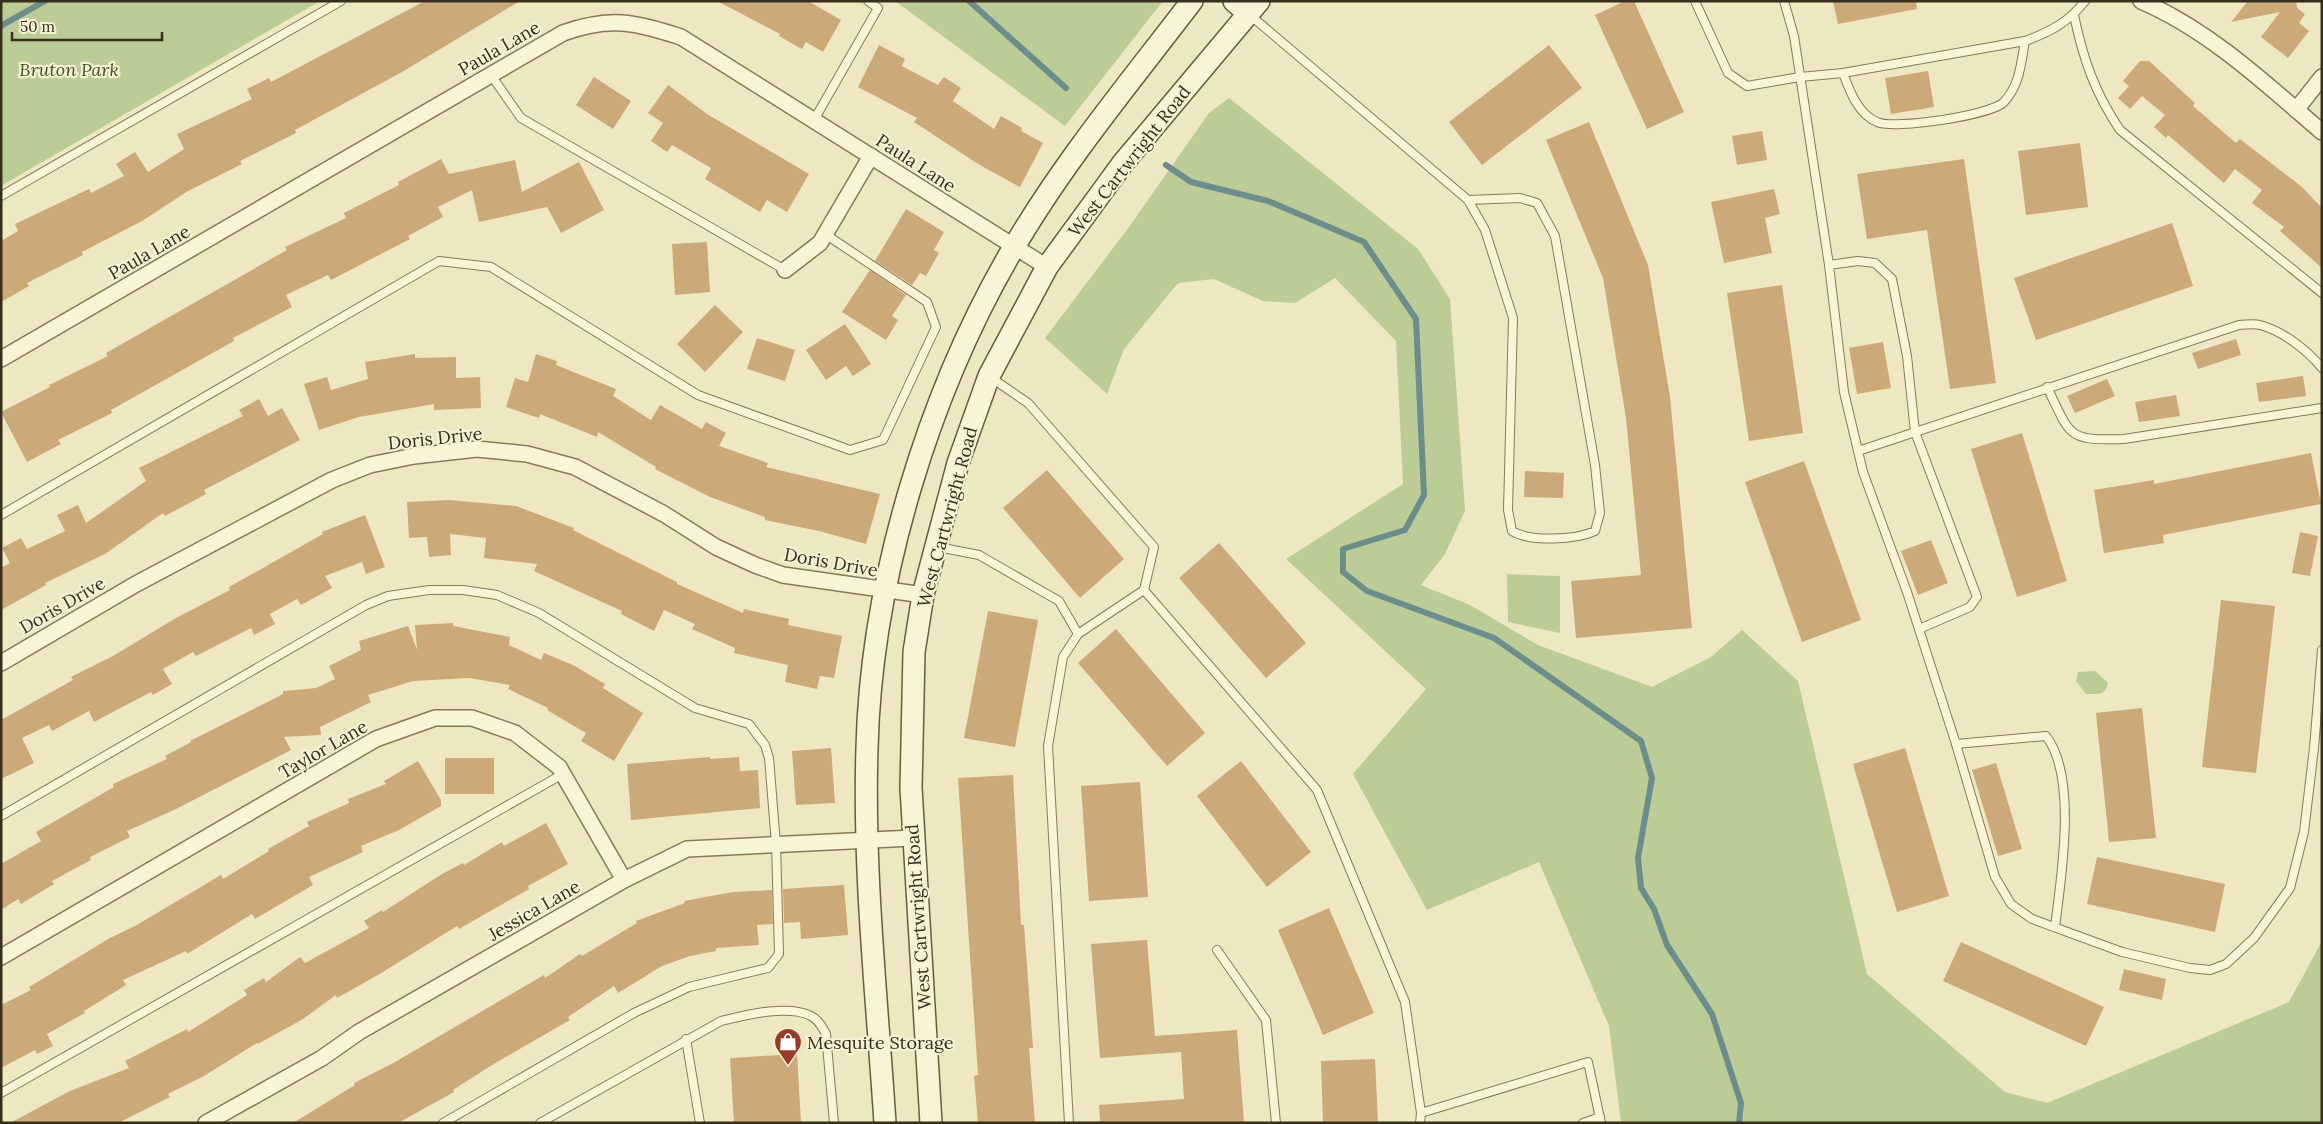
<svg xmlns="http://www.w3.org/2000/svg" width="2323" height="1124" viewBox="0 0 2323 1124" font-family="Lora,serif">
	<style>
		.green { fill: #bccc96 }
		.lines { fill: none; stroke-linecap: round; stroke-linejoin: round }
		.stream { stroke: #6b8e8c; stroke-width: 6 }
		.building { fill: #cca978 }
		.service-casing { stroke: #887a59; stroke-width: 10 }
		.minor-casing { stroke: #887a59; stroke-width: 18 }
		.secondary-casing { stroke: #695b3c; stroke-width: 24 }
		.service { stroke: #f9f4d5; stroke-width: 8 }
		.minor { stroke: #f9f4d5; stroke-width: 15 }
		.secondary { stroke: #f9f4d5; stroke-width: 21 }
		.labels { text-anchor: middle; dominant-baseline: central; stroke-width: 4.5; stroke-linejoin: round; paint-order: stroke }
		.street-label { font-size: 18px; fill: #372e1d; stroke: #f5f1d2 }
		.park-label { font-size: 18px; font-style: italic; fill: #405424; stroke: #f5f1d2 }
		.poi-label { font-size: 18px; fill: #372e1d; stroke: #f5f1d2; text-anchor: start }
	</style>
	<rect width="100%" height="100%" fill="#eee8c2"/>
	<g class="green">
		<path d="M1,1h319l-319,185z"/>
		<path d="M895,1h268l-98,125z"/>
		<path d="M1229,98l189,151 32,50 15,212 -20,43 -24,31 49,20 68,40 114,42 59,-30 31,-27 56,51 69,293 138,118 42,11 242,-101 33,-61v182h-701l-12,-97 -70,-164 -112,48 -74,-136 73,-85 -140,-130 117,-75 -7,-143 -61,-63 -40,25 -32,-2 -49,-22 -36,4 -54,66 -17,45 -62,-56 84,-111 80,-114z"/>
		<path d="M1507,574l53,2v57l-52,-11z"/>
		<path d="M2095,671l13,12c-3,13 -10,11 -22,11l-10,-13 2,-9z"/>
	</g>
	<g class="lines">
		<g class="stream">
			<path d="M969,1l97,87"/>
			<path d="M1,26l44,-25"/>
			<path d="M1166,165l25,17 77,19 96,41 52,77 8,176 -19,35 -62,19v23l24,19 127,47 147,103 11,37 -14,80 3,30 13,21 13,36 45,69 29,89 -2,20"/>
		</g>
	</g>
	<g class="building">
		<path d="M425,1h95l-118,71 -107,58 1,3 -56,28 2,3 -54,27 -46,30 -60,31 1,3 -56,28 2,3 -28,16v-61l17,-10 -3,-7 74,-35 2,4 33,-17 -8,-12 19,-12 13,20 36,-23 -7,-15 75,-35 -5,-10 22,-11 2,4z"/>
		<path d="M717,1h91l33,19 -18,32 -17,-10 -4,7 -23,-13 1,-2z"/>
		<path d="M1625,1h9l50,111 -37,17 -52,-114z"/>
		<path d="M1833,1h83l1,8 -79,15z"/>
		<path d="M2248,1h48l1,7 8,6 -6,9 10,8 -21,27 -27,-21 19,-25 -49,10z"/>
		<path d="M879,45l26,14 -3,7 36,19 6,-8 17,11 -8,13 41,28 7,-13 21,12 -1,3 22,12 -23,44 -42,-23 -64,-42 3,-4 -59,-31z"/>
		<path d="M1549,45l33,43 -100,77 -33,-43z"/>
		<path d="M2140,61h9l46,42 -2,3 43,37 4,-4 62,48 20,21v60l-42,-37 4,-4 -32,-24 10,-13 -27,-21 -11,14 -56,-48 -2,3 -12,-11 11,-12 -23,-19 -12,13 -12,-11 11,-12 -6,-5z"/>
		<path d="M1928,71l6,36 -43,7 -6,-36z"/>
		<path d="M594,77l37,24 -18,28 -37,-24z"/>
		<path d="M668,85l39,29 102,60 -22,38 -20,-12 -7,12 -55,-33 6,-11 -39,-23 -5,7 -16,-11 12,-18 -15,-10z"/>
		<path d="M1589,122l59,143 22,132 22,231 -116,10 -5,-57 70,-6 -15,-157 -23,-140 -57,-138z"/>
		<path d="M1762,131l5,29 -30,5 -5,-29z"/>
		<path d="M2080,143l8,64 -62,8 -8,-64z"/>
		<path d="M441,159l8,15 66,-14 7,32 57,-30 25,48 -43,23 -14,-26 -68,15 -7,-32 -34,17 5,10 -35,19 2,3 -79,41 -3,-5 -42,20 6,12 -59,31 1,3 -123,69 1,3 -54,27 3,4 -34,18 -26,-50 49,-25 -1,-2 59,-29 -2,-3 181,-103 -2,-3 61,-29 -2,-5 55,-28 -1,-3z"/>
		<path d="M1964,159l32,224 -46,6 -23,-159 -60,9 -10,-65z"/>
		<path d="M1774,189l6,25 -15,4 7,35 -48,10 -13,-61z"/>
		<path d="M906,209l38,23 -10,18 5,3 -13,23 -6,-3 -8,12 -37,-24z"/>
		<path d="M2172,223l21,63 -157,54 -22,-62z"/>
		<path d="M707,242l3,50 -35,3 -3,-51z"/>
		<path d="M870,270l36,25 -14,21 6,4 -12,20 -44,-28z"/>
		<path d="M1782,285l21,148 -54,8 -22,-148z"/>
		<path d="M715,305l28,27 -38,40 -28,-28z"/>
		<path d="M845,324l26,40 -18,12 -7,-10 -20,14 -20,-30z"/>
		<path d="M757,338l38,12 -10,31 -38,-12z"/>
		<path d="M2236,339l5,16 -43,14 -6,-16z"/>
		<path d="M1883,342l8,46 -34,6 -8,-46z"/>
		<path d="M415,354v4l41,-1v21l24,-1 1,31 -47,2v-6l-75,13 -40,13 -15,-46 23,-7 4,13 37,-11 -3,-17z"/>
		<path d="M536,354l21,7 -1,4 60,24 -3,7 38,24 9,-15 42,24 4,-7 20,11 -7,13 49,17 -2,4 114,27 -14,50 -47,-13 -54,-11v-3l-55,-20 -55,-28 1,-2 -58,-35 -1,5 -57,-23 -1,4 -33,-11 9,-29 13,4z"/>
		<path d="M2303,376l3,20 -47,6 -3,-19z"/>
		<path d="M2107,379l8,17 -40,17 -8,-17z"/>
		<path d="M2176,395l4,21 -41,6 -4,-20z"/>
		<path d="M259,399l9,17 14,-8 18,32 -96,50 2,4 -41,22 -2,-3 -58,41 -60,29 1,2 -45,25v-42l9,-5 -8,-15 19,-10 6,11 38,-18 -8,-16 21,-10 8,18 60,-42 -7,-13 104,-52 -4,-6z"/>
		<path d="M2022,433l45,148 -50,16 -46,-148z"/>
		<path d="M2311,453l10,51 -158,31 1,8 -60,10 -10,-63 60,-10v4z"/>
		<path d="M1804,461l57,159 -59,22 -57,-160z"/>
		<path d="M1047,470l77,89 -44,39 -77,-90z"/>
		<path d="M1525,471l39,2 -1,25 -39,-1z"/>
		<path d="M449,500l67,6 58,22 -1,2 104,52v2l66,29 1,-4 45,10 -1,6 54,11 -8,42 -14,-2 -3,13 -32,-7 3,-17 -54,-12 1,-5 -43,-19 3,-5 -31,-14 -10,21 -33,-17 1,-3 -88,-40 3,-7 -53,-6 2,-20 -36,-4 1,21 -22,2 -2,-20 -18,1 -2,-36z"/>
		<path d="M365,515l20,52 -19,7 -4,-12 -37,14 7,12 -31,17 -4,-6 -27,15 5,10 -21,11 -3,-7 -55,28 -3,-4 -30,17 9,15 -19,11 -2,-3 -57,30 -5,-11 -37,20 -3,-6 -27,13 12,25 -33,16v-59l72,-40 -2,-3 42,-21 63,-38 54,-28 -1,-3 94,-53 -1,-2z"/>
		<path d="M2300,532l18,4 -8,40 -18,-3z"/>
		<path d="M1931,540l17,43 -30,12 -17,-44z"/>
		<path d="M1219,543l87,100 -40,35 -87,-100z"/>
		<path d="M2221,600l54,6 -19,167 -54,-6z"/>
		<path d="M988,611l50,9 -23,127 -51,-9z"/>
		<path d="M453,623v3l57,11 -1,8 32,15 3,-7 29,12 32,19 -2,4 40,25 -29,48 -33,-20 5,-8 -39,-23 1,-2 -40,-19 2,-4 -41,-7 -56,3 -45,14 3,7 -51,25 1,8 -37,2 7,13 -115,59 -49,22 3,6 -40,20 1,3 -39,21 2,3 -33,20 -3,-5 -17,11v-46l40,-23 -5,-9 78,-45 -1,-3 54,-25 -2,-3 26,-14 -1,-1 93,-47v-3l33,-3 19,-9 -6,-13 32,-16 -2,-9 49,-15 9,24 -2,-25z"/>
		<path d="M1116,629l89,104 -38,33 -89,-103z"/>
		<path d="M2142,708l14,130 -47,4 -13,-129z"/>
		<path d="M831,748l4,55 -39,2 -4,-54z"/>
		<path d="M1905,748l44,148 -52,16 -44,-148z"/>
		<path d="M710,757v2l29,-2 1,14 18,-1 2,38 -129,12 -4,-56z"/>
		<rect x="445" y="758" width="49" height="36"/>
		<path d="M418,761l23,39v6l-42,24 -38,16 2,6 -54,25 4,8 -58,34 -3,-5 -65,40 -1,-3 -63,29 3,5 -42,26 1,2 -38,21 6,12 -16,8 -2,-4 -34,18v-63l30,-15 -2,-3 81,-49 25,-12 86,-51 2,4 46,-28 -1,-2 41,-23 -2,-4 42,-19 -1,-4 38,-15 -2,-3z"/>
		<path d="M1241,761l70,91 -44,35 -70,-91z"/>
		<path d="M1996,763l26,86 -24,7 -26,-86z"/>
		<path d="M1013,775l8,150h3l9,123h-4l6,75h-57l-4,-47 4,-1 -20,-297z"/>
		<path d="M1140,782l8,115 -59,4 -8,-115z"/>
		<path d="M546,823l22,41 -40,22 1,3 -70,40 -2,-3 -79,49 -41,23 -1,-3 -33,24 -45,25 -1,-1 -53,33 -36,18 2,3 -52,26h-108l60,-32 59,-23 -4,-7 62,-32 1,3 59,-37 -3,-5 20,-12 2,4 34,-25 5,6 64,-35 -5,-7 18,-11 1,2 59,-38 21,-11 1,2 38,-23 2,4z"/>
		<path d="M2097,857l128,27 -10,48 -128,-28z"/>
		<path d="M844,885l4,50 -47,4 -1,-17 -16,1 -1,-34z"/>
		<path d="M772,890l1,34 -16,1 2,20 -43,3v3l-26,5 -28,10 -44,27 -4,-7 -46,31 2,3 -78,45 -39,25 1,2 -56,31h-105l62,-38 -1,-2 41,-21 149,-87 1,3 35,-24 2,2 55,-33 -1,-2 49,-18 -1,-2 49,-9z"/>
		<path d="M1329,908l45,105 -51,22 -45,-105z"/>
		<path d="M1147,940l8,96 82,-6 7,93h-144l-1,-18 85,-6 -3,-47 -81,6 -9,-114z"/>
		<path d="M1961,942l143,65 -18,39 -143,-65z"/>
		<path d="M2124,969l42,10 -4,21 -43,-10z"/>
		<path d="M797,1054l4,69h-67l-4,-65z"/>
		<path d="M1375,1059l3,64h-55l-2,-62z"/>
	</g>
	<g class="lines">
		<defs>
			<g id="service">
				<path d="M1695,1l33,72 19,13 53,-9 43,-4 182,-32c25,-9 44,-19 60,-40"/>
				<path d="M1784,1l10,35 35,229 15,127 19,80 44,120 49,152 39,133 16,27 21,15 90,33 68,16 20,2 16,-6 28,-26 36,-50 14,-56 10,-84 8,-98"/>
				<path d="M1250,15l218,185 17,30 28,88 -5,192 4,21c18,11 64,9 83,0l5,-18 -5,-48 -40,-229 -18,-33 -17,-5 -52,2"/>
				<path d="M2074,15c9,44 21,78 46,115l202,163"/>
				<path d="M1843,73c7,19 15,41 34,49 17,8 115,-7 127,-20 16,-17 17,-39 21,-61"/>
				<path d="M491,75l30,43 264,152"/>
				<path d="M814,120l64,-112 -10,-7"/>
				<path d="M1,196l340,-195"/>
				<path d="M1829,265l29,-4 17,2 17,16 15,77 8,76 62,165 -7,10 -51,22"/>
				<path d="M990,377l38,26 126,144 -10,43 173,200 88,212 16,111 167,-51 13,61"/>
				<path d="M2047,387c24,49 19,54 77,52l198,-31"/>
				<path d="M1858,451l381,-126c7,0 14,-2 21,0 23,6 47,25 62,43"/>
				<path d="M1,515l438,-254 52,6 207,128 152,55 33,-10 53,-113 -9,-25 -102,-68"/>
				<path d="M938,547l41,8 80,46 19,33 66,-44"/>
				<path d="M1956,744l90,-8c32,41 15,142 9,191"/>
				<path d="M1,816l365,-211 22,-9 41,-6h34l34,5 42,18 156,95 54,16 16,21 4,13 7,86 3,110 -11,14 -79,19 -55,26 -191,110"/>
				<path d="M1217,950l49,70 10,103"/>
				<path d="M686,1039l14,84"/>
				<path d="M1,1093l562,-319"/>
				<path d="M540,1123l181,-102c25,-6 67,-17 90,-5 8,4 11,11 15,18l8,89"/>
				<path d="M1069,1123l-21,-377 15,-89 15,-23"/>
				<path d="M1420,1123l1,-10"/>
				<path d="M1583,1123l17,-6"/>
			</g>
			<g id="minor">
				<path d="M2141,1c68,29 125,83 181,131"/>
				<path d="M2296,110l26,-33"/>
				<path d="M785,270l35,-27 51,-87"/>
				<path d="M1,359l562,-326c47,-17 72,-11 118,4l366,230"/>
				<path d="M1,663l135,-79 196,-104 38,-15 44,-9 63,-7 50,5 48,13 89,47 52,33 39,18 28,10 140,20"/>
				<path d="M1,957l375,-218 59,-21h37l43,15 44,34 65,113"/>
				<path d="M206,1123l116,-65 37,-26 265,-152 63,-31 226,-11"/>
			</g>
			<g id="secondary">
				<path d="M1234,1l15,13"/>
				<path d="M885,1123c-8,-125 -22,-250 -18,-375 4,-168 62,-357 147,-501 51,-87 117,-166 178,-246"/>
				<path d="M931,1123l-20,-335 3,-136 9,-57 35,-132 31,-87 58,-109 76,-104 136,-162"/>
			</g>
		</defs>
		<use href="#service" class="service-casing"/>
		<use href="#minor" class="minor-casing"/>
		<use href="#secondary" class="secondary-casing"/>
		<use href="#service" class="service"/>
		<use href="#minor" class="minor"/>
		<use href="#secondary" class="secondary"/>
	</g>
	<defs>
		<symbol id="shop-pin" viewBox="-11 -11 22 30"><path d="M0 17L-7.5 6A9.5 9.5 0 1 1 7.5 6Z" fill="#973b29" stroke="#f5f1d2"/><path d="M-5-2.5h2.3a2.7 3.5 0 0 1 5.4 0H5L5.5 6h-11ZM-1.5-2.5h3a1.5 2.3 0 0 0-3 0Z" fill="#fff"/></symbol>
	</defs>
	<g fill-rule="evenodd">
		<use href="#shop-pin" x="772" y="1026" width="32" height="43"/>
	</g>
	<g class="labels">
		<g class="street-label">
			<text transform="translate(499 48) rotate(-30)">Paula Lane</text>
			<text transform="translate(1129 161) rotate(-52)">West Cartwright Road</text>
			<text transform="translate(916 163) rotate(33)">Paula Lane</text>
			<text transform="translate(149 252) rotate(-30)">Paula Lane</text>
			<text transform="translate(435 438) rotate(-6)">Doris Drive</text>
			<text transform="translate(947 517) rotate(-75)">West Cartwright Road</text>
			<text transform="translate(831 562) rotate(10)">Doris Drive</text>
			<text transform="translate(62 605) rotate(-30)">Doris Drive</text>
			<text transform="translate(323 749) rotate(-30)">Taylor Lane</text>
			<text transform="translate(534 910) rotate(-30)">Jessica Lane</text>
			<text transform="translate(918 917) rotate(-94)">West Cartwright Road</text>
		</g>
		<g class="park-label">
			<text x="69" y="69">Bruton Park</text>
		</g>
		<g class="poi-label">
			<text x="807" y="1042">Mesquite Storage</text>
		</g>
	</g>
	<rect width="2323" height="1124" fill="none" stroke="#372e1d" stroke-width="5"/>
	<path d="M12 32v8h150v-8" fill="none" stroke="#372e1d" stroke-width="2.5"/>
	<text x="20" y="32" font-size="15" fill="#372e1d" stroke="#f5f1d2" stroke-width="4" paint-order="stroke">50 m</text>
</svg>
